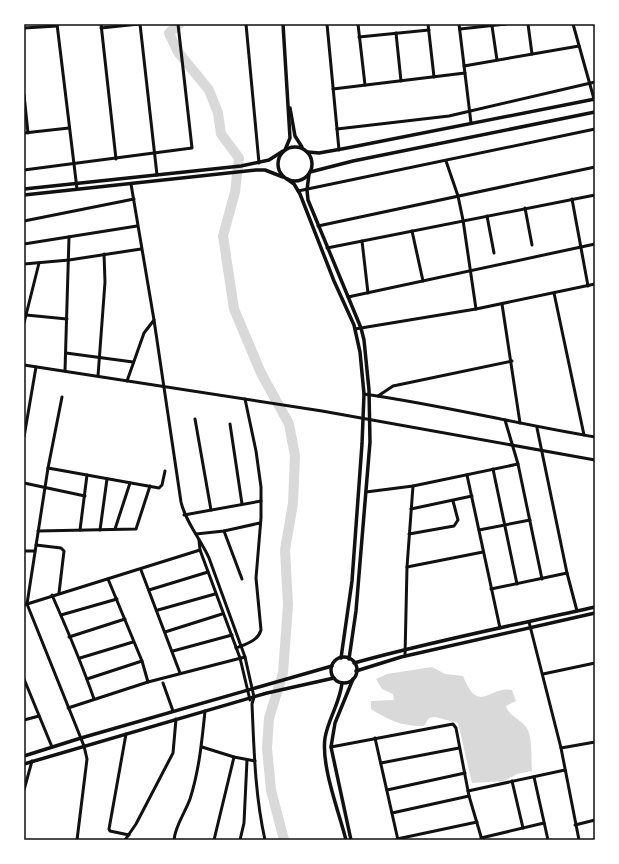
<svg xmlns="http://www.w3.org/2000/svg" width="619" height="864" viewBox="0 0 619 864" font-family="'Fira Sans Condensed',sans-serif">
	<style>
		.water { fill: #d9d9d9 }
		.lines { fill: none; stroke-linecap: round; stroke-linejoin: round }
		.river { stroke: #d9d9d9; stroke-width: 10 }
		.minor { stroke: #111; stroke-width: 3 }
		.tertiary { stroke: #111; stroke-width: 3.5 }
		.neatline { fill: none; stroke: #111; stroke-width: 1.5 }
	</style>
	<rect width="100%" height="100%" fill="#fff"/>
	<path class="water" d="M432,667l13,7 18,2c16,40 26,9 49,14l4,11 -10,5c2,9 14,13 20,21 7,8 5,33 6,44l-15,3 -13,7 -32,2 -14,-60 -23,-6 -6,1 -5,8c-20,1 -36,-6 -53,-17v-8l23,-1 -1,-6 -11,-5 -6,-10 11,-5z"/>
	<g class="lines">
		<path class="river" d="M179,24l-10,9 9,19 31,38 9,23 3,21 18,24 -4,34 -12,44 11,73 27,64 28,51 6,32 -2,47 -8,47 3,55 -5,68 -14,45 -2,30 4,42 13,50"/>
		<g class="minor">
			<path d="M57,24l20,165"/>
			<path d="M101,24l15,135"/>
			<path d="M140,24l17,151"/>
			<path d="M246,24l13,139"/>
			<path d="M327,24l12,126"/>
			<path d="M358,24l7,61"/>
			<path d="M428,24l6,53"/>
			<path d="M459,24l12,99"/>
			<path d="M528,24l4,30"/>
			<path d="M573,24l21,75"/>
			<path d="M492,26l5,34"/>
			<path d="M24,28l33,-2"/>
			<path d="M101,28l38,-4"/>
			<path d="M460,29l46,-5"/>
			<path d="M396,33l5,48"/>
			<path d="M359,37l70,-7"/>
			<path d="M464,66l115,-20"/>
			<path d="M333,89l132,-16"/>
			<path d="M24,95l4,38"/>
			<path d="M337,129l112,-13 146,-34"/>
			<path d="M24,133l45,-5"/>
			<path d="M446,161l12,35 5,24 13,89"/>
			<path d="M24,170l168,-22 -14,-124"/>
			<path d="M131,184l23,136 27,182c5,21 19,36 28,56l36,99 9,40 -2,7c2,46 3,91 13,136"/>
			<path d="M298,191l297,-62"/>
			<path d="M572,199l16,87"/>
			<path d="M525,208l7,37"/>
			<path d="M487,216l7,37"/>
			<path d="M24,221l110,-22"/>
			<path d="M318,226l277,-59"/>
			<path d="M412,231l11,50"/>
			<path d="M362,241l6,52"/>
			<path d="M24,244l113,-18"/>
			<path d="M327,248l268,-53"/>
			<path d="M24,264l45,-4 72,-11"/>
			<path d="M554,293l30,142"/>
			<path d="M348,297l247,-53"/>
			<path d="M502,304l18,119"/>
			<path d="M26,315l41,4"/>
			<path d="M24,323l15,-60"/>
			<path d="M355,329l121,-20 119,-25"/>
			<path d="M66,353l67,9"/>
			<path d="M24,365l298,46 273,49"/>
			<path d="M65,371l4,-134"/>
			<path d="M98,376l7,-94 -1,-28"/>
			<path d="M127,381l17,-48 10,-13"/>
			<path d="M364,394c77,11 154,30 231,43"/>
			<path d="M378,396l15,-10 119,-25"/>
			<path d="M62,397l-14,71 -21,136 57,142 3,13 -10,81"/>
			<path d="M195,419l16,91"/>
			<path d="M505,420l13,44 24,115"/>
			<path d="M230,424l12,80"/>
			<path d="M537,428l30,145 10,38"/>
			<path d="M24,437l12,-70"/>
			<path d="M48,468l111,20 3,-3 3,-14"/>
			<path d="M493,469l24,115"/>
			<path d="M467,475l33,153"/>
			<path d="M24,483l61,13"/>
			<path d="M366,492l47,-6 105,-22"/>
			<path d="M411,509l61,-13"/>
			<path d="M184,515l77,-14"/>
			<path d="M115,529l15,-46"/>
			<path d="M80,530l7,-55"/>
			<path d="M100,530l7,-51"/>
			<path d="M479,530l51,-10"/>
			<path d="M38,531l98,-2 14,-43"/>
			<path d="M224,531l18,48"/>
			<path d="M196,534l28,-3 36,-8"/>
			<path d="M409,534l45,-8 4,-6 -5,-19"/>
			<path d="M199,540l1,10 40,108 10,42"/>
			<path d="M36,545l25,3 3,3 -5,42"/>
			<path d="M24,551h11"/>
			<path d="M407,567l76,-15"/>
			<path d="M141,570l39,103"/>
			<path d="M108,579l34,82 6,21"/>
			<path d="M491,589l76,-16"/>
			<path d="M149,590l59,-18"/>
			<path d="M52,595c15,34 30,69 42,104"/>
			<path d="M24,605l176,-55"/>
			<path d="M158,610l57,-16"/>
			<path d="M61,615l56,-16"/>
			<path d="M529,622l32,126 18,92"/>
			<path d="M165,632l57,-18"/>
			<path d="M69,637l56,-18"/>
			<path d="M236,648c10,-4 22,-7 25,-18l-5,-52 5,-60v-31l-5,-36 -11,-52"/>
			<path d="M173,651l59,-16"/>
			<path d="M405,656l2,-89 6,-81"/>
			<path d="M80,658l53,-16"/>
			<path d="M543,674l52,-11"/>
			<path d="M24,679l28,68"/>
			<path d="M87,679l55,-18"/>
			<path d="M163,683l10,28 -2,1"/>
			<path d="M68,708l80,-26 97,-25"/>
			<path d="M24,720l15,-4"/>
			<path d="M126,734l-17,95 1,2 19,4"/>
			<path d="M375,738l23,102"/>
			<path d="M202,747l32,10 21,4"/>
			<path d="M331,747l122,-23 3,4 13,68 13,44"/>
			<path d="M561,748l34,-6"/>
			<path d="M381,763l78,-15"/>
			<path d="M534,777l14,63"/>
			<path d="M512,781l11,47"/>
			<path d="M24,790l8,-29"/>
			<path d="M387,790l78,-17"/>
			<path d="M468,791l97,-21"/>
			<path d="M392,813l77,-17"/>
			<path d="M575,825l20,-5"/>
			<path d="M481,838l63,-15"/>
			<path d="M397,839l80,-17"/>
			<path d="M125,840l11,-16 37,-71 3,-34"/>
			<path d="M174,840c1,-14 11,-27 16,-41 9,-28 12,-58 15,-88"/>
			<path d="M214,840l20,-83"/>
			<path d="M240,840l4,-17 3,-63"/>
		</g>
		<g class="tertiary">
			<path d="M283,24l7,114 -5,12"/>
			<path d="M290,108l5,28 7,11"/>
			<circle cx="295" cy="164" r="17"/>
			<path d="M308,152l11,1 28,-5 248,-49"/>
			<path d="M310,172l43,-11 242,-49"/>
			<path d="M309,174l-2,16 1,10 53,128 3,12 5,50 1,52 -14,169 -7,48"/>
			<path d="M287,179l7,5 6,10 34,87 20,44 6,27 4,42 -2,50 -10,137 -11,77"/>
			<path d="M24,189l217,-23 28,-6 14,-9"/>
			<path d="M24,195l232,-25h9l18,7"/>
			<circle cx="344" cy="670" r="13"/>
			<path d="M354,663c79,-22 161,-38 241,-56"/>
			<path d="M356,671l45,-14 194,-44"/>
			<path d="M342,683c-2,20 -14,36 -17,55 -4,28 14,74 21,102"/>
			<path d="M24,756l57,-18 251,-72"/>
			<path d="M24,764l243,-71 67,-15"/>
			<path d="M351,840l-20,-93 4,-24 18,-44"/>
		</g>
	</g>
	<rect width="619" height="864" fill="none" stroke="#ffffff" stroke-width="50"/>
	<rect x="25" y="25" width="569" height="814" class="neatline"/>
</svg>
